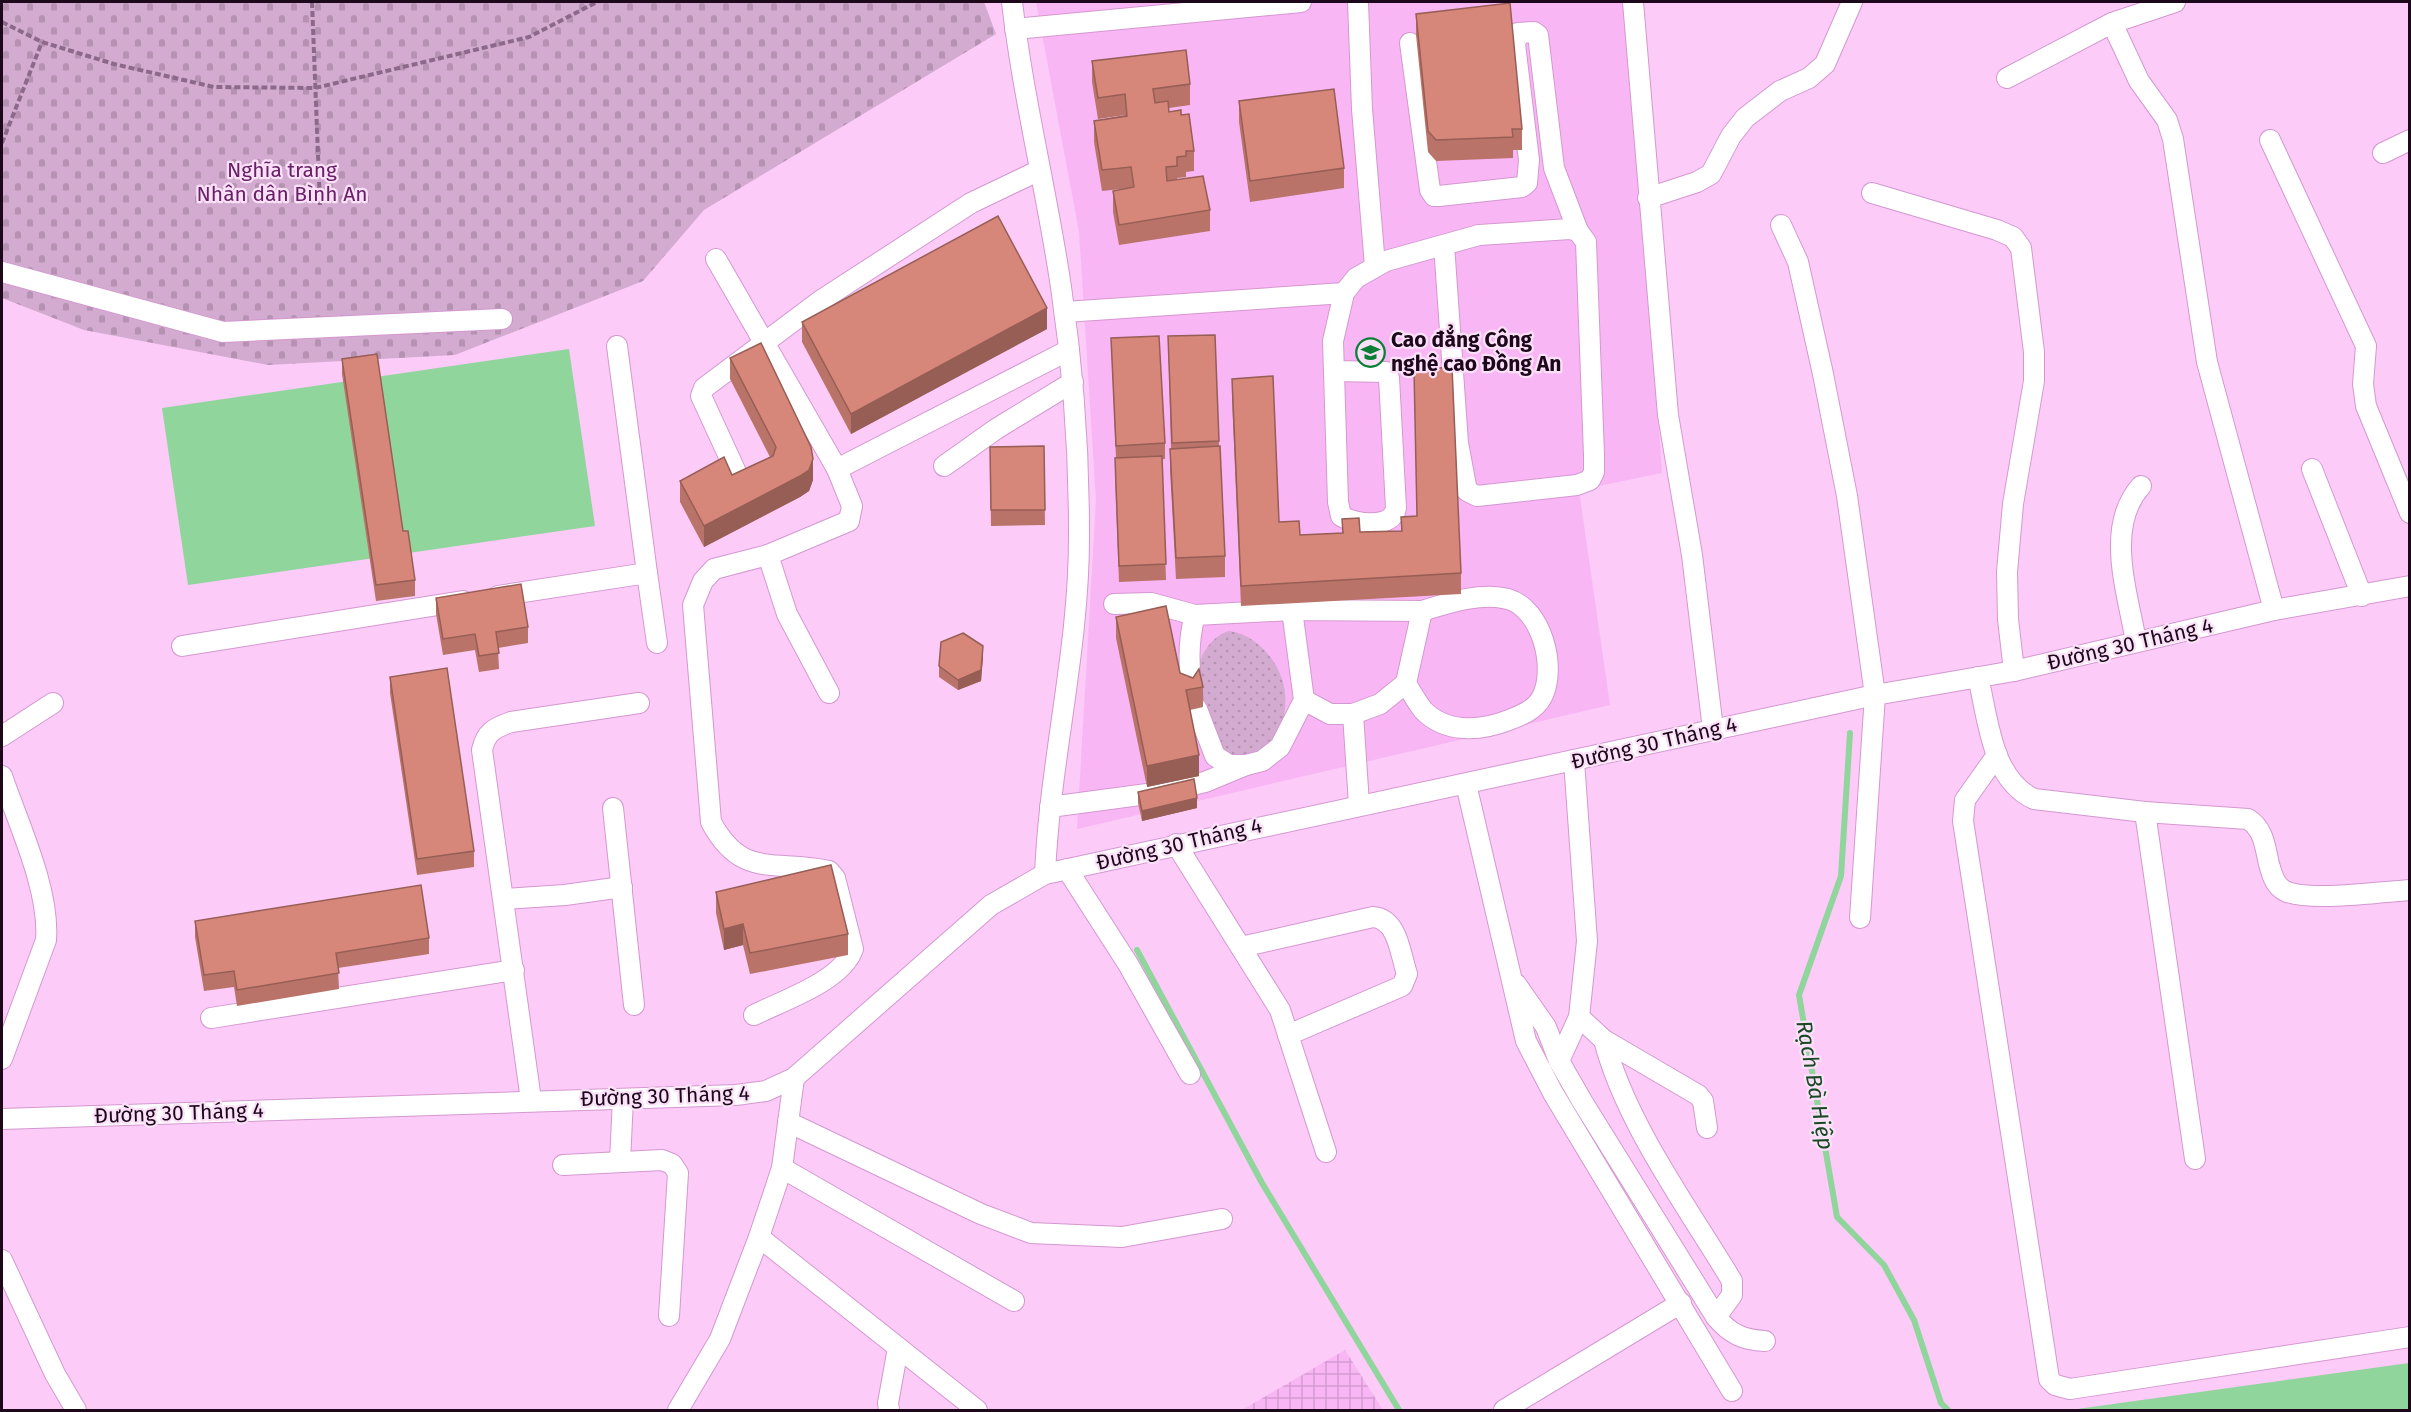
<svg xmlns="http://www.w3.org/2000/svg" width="2411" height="1412" viewBox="0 0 2411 1412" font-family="'Fira Sans',sans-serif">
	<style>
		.built { fill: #f9b6f5 }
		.industrial { fill: url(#industrial-grid) }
		.grass { fill: url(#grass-dots) }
		.cemetery { fill: url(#cemetery-stones) }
		.water { fill: #90d59c }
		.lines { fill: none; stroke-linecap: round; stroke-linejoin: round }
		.stream { stroke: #90d59c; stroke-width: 6 }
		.minor-casing { stroke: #d498d0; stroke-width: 22 }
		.path { stroke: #8c698a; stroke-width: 4; stroke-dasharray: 6 3; stroke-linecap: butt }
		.minor { stroke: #fff; stroke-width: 20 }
		.wall { fill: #b97369 }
		.shaded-wall { fill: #965e55 }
		.building { fill: #d7867a; stroke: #965e55; stroke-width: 1.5 }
		.labels { text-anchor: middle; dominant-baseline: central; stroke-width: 4.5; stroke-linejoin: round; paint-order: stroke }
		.park-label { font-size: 21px; fill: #692067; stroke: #fbe1f8 }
		.poi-label { font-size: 21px; font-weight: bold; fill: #1c071b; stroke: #fbe1f8; text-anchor: start }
		.street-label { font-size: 21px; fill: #1c071b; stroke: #fbe1f8 }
		.water-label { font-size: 22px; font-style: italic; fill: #184924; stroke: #fbe1f8 }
	</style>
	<defs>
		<pattern id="industrial-grid" width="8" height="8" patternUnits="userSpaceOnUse" patternTransform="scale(1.5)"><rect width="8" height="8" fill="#f9b6f5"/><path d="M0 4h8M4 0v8" fill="none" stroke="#d59bd1"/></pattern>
		<pattern id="grass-dots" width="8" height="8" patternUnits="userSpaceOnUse" patternTransform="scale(1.5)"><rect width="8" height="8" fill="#d3abd0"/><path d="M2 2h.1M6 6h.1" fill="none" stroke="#b592b2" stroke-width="1.8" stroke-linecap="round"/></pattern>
		<pattern id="cemetery-stones" width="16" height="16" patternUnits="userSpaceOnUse" patternTransform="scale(1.5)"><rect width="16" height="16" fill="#d3abd0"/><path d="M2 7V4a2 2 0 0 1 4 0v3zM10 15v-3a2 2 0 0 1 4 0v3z" fill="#b592b2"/></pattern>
	</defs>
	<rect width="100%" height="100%" fill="#fccbf8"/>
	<path class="built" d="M1036,2h594l32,471 -83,17 31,215 -533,124 19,-329 -17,-268z"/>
	<path class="industrial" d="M1345,1350l38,60h-141z"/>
	<path class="grass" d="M1229,631c29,4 52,32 56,61 2,17 -3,34 -8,50l-35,18c-5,-2 -13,-4 -17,-7 -13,-10 -28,-59 -28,-75 -1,-19 14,-42 32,-47z"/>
	<path class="cemetery" d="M2,2h982l12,32 -292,176 -61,71 -188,74 -187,10 -184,-35 -82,-32z"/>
	<g class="water">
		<path d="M569,349l26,177 -407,59 -26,-177z"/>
		<path d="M2409,1363v47h-342h3z"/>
	</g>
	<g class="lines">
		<g class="stream">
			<path d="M1850,733l-9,143 -42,119 38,222 47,48 30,55 27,83 7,7"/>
			<path d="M1137,950l125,233 137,227"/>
		</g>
		<defs>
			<g id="minor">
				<path d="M1012,2c11,96 35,190 49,285 12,81 18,163 18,244 1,117 -29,227 -34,343"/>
				<path d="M1358,2l4,107 13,157"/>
				<path d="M1633,2l35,413 24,140 21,174"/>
				<path d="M2175,2l-63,21 27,58 28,39 6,19 34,223 67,248"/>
				<path d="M1015,29l286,-27"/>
				<path d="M1410,43l20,147 4,6h5l83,-9 5,-4 2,-23 -14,-116 3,-11 16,-1 4,3 16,133 24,63"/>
				<path d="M2007,78l105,-55"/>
				<path d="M2270,140l96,206 -3,38 3,22 44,107"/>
				<path d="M2383,153l27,-13"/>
				<path d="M1872,193l125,37 16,7 8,11 13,104v29l-21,123 -6,68 1,47 6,52"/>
				<path d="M1648,198l49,-16 14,-8 20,-38 14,-18 35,-27 29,-13 16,-14 27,-62"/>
				<path d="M1781,225l17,37 25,112 24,122 28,199 -15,223"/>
				<path d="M716,259l121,210"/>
				<path d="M2,272l221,60 279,-13"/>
				<path d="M1065,312l279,-19"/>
				<path d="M617,346l30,227"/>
				<path d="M1334,371l52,1 3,6 7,130c-3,21 -40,17 -55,8l-3,-14 -5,-161 11,-48 12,-15 30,-17 93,-26 91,-6 8,2 8,11 8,213v17l-4,8 -13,5 -100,11 -10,-5 -9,-48 -14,-198"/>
				<path d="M944,466l52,-37 77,-47"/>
				<path d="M2312,469l50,127"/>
				<path d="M736,472l-35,-76 3,-8 116,-87 151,-98 69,-33"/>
				<path d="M768,555l19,59 42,79"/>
				<path d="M498,596l149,-23 10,70"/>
				<path d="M1114,604l37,-1 44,12"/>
				<path d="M2136,642c-8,-49 -32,-115 5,-156"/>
				<path d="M182,646l281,-45"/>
				<path d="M1978,677c10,41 13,102 56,122l111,13 103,7c16,10 17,28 21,45 3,10 5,21 16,27 23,11 96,1 125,-1"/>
				<path d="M1193,699c-4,-30 -6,-55 2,-84l97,-5 130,1"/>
				<path d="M1304,700l26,14h23"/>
				<path d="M1197,709l18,47 14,9h17l16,-4 18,-14 24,-47 -12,-90"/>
				<path d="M2,736l51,-33"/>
				<path d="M1997,755l-32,45 -2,21 86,558 6,6 15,4 340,-52"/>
				<path d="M2,776c16,47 48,114 44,164l-44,119"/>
				<path d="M1466,784l60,257 27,52 179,298"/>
				<path d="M1359,804l-6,-90 27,-10 26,-21 16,-72c26,-8 59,-19 86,-12 34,10 49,69 34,98 -7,13 -20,18 -33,23 -28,11 -63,14 -86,-10 -6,-8 -12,-18 -17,-27"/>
				<path d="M1050,807l112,-15 43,-10 41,-17"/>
				<path d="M613,808l21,197"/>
				<path d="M2145,812l50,347"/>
				<path d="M1176,844l104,166 46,142"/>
				<path d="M1067,869l61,95 62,110"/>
				<path d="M504,899l61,-4 57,-8"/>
				<path d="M1241,947l132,-30c25,2 27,36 34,57l-5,12 -114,49"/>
				<path d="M1516,984l30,43 13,34 23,40 134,216c14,17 27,23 49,24"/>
				<path d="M754,1015c30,-15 88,-34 99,-66l-18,-71 -6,-7c-54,-12 -87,9 -118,-49l-18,-217 10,-24 11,-12 54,-14 81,-34 3,-15 -15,-37 232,-119"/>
				<path d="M1579,1017l25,23 94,55 5,6 4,27"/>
				<path d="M211,1018l303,-48"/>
				<path d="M1604,1040c21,82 84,168 128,241v14l-16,22"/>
				<path d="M1559,1061l20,-44 8,-76 -13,-180"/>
				<path d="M531,1100l-49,-350c4,-18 12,-22 29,-28l128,-19"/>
				<path d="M2,1119l734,-24 30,-4 28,-13 197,-173 54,-31 830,-179 139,-24 260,-61 136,-24"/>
				<path d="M788,1122l193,92 50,19 91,4 100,-18"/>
				<path d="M620,1161l3,-62"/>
				<path d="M563,1165l99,-5 10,4 6,9 -9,143"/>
				<path d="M782,1168l232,133"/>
				<path d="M759,1237l218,173"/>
				<path d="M2,1260l53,114 21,36"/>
				<path d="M678,1410l42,-71 39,-102 23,-69 12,-90"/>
				<path d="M889,1410l-1,-7 10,-55"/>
				<path d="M1504,1410l177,-107"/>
			</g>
		</defs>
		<use href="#minor" class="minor-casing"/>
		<g class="path">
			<path d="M312,2l8,203"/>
			<path d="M2,22l40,20 72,22 100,23 101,1 214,-51 68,-35"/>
			<path d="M2,143l40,-101"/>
		</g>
		<use href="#minor" class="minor"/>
	</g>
	<g class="wall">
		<path d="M1416,14l106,115v21h-9v8l-77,3 -8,-9 -12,-117z"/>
		<path d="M1092,61l98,23v21l-21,3v4l12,3 13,36v20l-8,1v5l-9,1v1l33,31v21l-91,14 -6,-33v-21l18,-3 -29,3 -8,-49v-21l31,-6 -27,4 -6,-37z"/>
		<path d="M1239,101l105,67v20l-94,14 -11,-80z"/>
		<path d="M802,322l245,7 -196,105 -49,-92z"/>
		<path d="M1215,335l4,111 6,110v21l-49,2 -6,-109v-21h1l-3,-113z"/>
		<path d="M1111,338l54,105v16h-3l4,121 -47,2 -4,-108v-16h1z"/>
		<path d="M730,358l83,122 -4,11 -9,6 -96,50 -24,-45v-21l52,-6 38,-18 -40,-78z"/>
		<path d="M342,359l61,172 12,49v16l-39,5 -34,-227z"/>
		<path d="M1414,370l47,203v21l-220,12 -9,-207v-20l47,143 21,13 42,-2v-14l18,13 41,-1v-14l16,-1z"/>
		<path d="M1044,446l1,79 -54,1 -1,-79z"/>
		<path d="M436,598l92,29v16l-30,5 1,21 -20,3 -4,-22 -32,5 -7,-41z"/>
		<path d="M1116,617l64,56 23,14v20l-13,3 9,66 -52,11 -31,-149z"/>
		<path d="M983,656l-2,25 -23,9 -19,-13v-11z"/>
		<path d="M390,677l84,174v16l-57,8 -27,-182z"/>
		<path d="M1138,792l59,16 -55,13 -4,-18z"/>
		<path d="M716,892l132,42v21l-98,19 -7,-29 -19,5 -8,-37z"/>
		<path d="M195,921l234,17v16l-91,14 1,21 -102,17 -3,-19 -30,4 -9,-54z"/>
	</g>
	<g class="shaded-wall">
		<path d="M1047,308v21l-196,105v-20z"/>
		<path d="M813,459v21l-4,11 -9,6 -96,50v-21z"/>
		<path d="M983,646v10l-2,25 -23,9v-10z"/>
		<path d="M1199,755v21l-52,11v-21z"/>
		<path d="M1197,798v10l-55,13v-10z"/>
		<path d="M743,924v21l-19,5v-21z"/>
	</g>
	<g class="building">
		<path d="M1510,3l12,126h-10l1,8 -77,3 -8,-9 -12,-117z"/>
		<path d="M1186,50l4,34 -37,5 2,14 13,-2 1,11 12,-2v5l8,-1 5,37h-8v5l-9,1v9l-11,1 1,14 36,-5 7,34 -91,15 -6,-34 21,-4 -3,-20 -29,3 -8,-49 33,-5 -2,-22 -27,4 -6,-37z"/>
		<path d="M1334,89l10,79 -94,13 -11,-80z"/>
		<path d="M998,216l49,92 -196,106 -49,-92z"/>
		<path d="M1215,335l4,106 -47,2 -4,-107z"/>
		<path d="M1159,336l6,107 -49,3 -5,-108z"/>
		<path d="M761,343l50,104 2,12 -4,11 -9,6 -96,50 -24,-45 44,-24 8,18 41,-19 3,-9 -46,-89z"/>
		<path d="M377,354l26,177h5l7,49 -39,5 -34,-226z"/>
		<path d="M1452,367l9,206 -220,13 -9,-207 41,-3 6,146 20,-1 1,14 43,-2 -1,-14 17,-1 1,14 42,-1 -1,-14 16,-1 -3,-146z"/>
		<path d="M1044,446l1,64h-54l-1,-63z"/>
		<path d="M1220,446l5,110 -49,2 -6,-109z"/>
		<path d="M1162,456l4,108 -47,2 -4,-108z"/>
		<path d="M521,584l7,43 -32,5 3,21 -20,3 -4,-22 -32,5 -7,-41z"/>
		<path d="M1166,606l14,67 13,5 6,-9 4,18 -17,3 13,65 -52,11 -31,-149z"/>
		<path d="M963,633l20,13 -2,24 -23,10 -19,-14 2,-24z"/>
		<path d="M447,668l27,183 -57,8 -27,-182z"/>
		<path d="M1194,779l3,19 -55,13 -4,-19z"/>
		<path d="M831,865l17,69 -98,19 -7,-29 -19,5 -8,-37z"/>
		<path d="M421,885l8,53 -93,15 3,20 -102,17 -3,-19 -30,4 -9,-54z"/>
	</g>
	<defs>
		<symbol id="university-ring" viewBox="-11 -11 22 22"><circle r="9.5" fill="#fbe1f8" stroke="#0b7f36" stroke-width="1.5"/><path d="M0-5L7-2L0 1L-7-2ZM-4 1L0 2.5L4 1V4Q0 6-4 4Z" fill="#0b7f36"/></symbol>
	</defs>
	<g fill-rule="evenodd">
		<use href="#university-ring" x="1354" y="336" width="33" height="33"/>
	</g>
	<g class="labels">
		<g class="park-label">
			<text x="282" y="170">Nghĩa trang<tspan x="282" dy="24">Nhân dân Bình An</tspan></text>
		</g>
		<g class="poi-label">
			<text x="1391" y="340">Cao đẳng Công<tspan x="1391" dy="24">nghệ cao Đồng An</tspan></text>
		</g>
		<g class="street-label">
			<text transform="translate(2130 644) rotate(-13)">Đường 30 Tháng 4</text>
			<text transform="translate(1654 743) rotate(-13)">Đường 30 Tháng 4</text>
			<text transform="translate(1179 844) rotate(-13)">Đường 30 Tháng 4</text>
			<text transform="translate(665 1096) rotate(-2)">Đường 30 Tháng 4</text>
			<text transform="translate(179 1113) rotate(-2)">Đường 30 Tháng 4</text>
		</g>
		<g class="water-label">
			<text transform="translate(1815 1085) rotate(80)">Rạch Bà Hiệp</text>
		</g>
	</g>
	<rect width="2411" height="1412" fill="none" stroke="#1c071b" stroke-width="6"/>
</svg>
